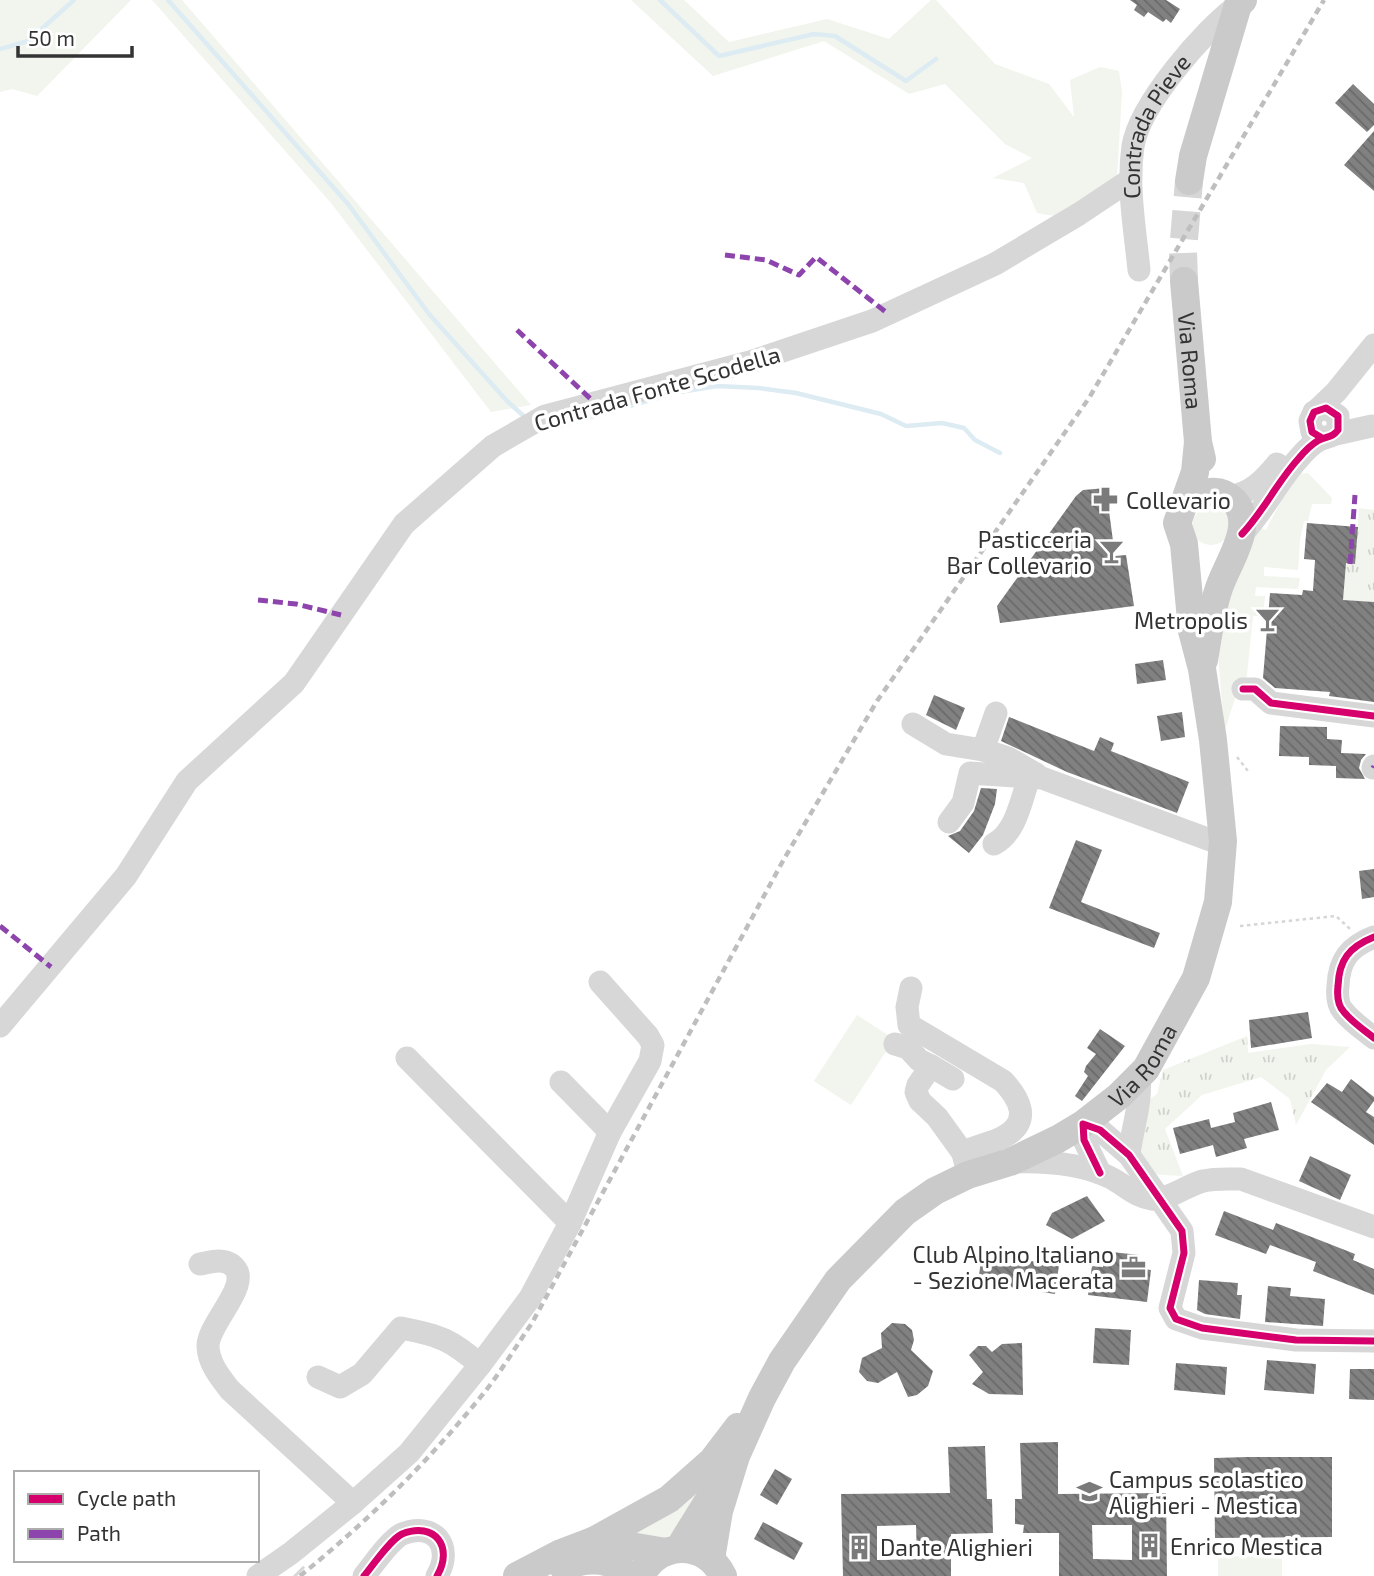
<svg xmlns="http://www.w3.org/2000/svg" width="1374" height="1576" viewBox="0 0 1374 1576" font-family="'Exo 2',sans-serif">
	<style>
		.green { fill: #f1f5ed }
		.park { fill: url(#park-tufts) }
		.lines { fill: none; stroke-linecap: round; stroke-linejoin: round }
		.stream { stroke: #ddebf3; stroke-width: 4.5 }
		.building { fill: url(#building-back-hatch); fill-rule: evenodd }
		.minor-tunnel { stroke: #d6d6d6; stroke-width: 23; stroke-dasharray: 23 11; stroke-linecap: butt }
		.major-tunnel { stroke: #d6d6d6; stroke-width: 28; stroke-dasharray: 28 14; stroke-linecap: butt }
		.path { stroke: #d6d6d6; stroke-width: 2.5; stroke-dasharray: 3.5 3.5; stroke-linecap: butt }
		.minor { stroke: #d7d7d7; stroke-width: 23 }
		.major { stroke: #cacaca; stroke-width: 28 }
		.rail { stroke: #bebebe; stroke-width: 4.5; stroke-dasharray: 7 5; stroke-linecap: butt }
		.quiet { stroke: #8e44ad; stroke-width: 5; stroke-dasharray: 10 5; stroke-linecap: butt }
		.cycleway-casing { stroke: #fff; stroke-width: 11 }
		.cycleway { stroke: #d6006c; stroke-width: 7 }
		.labels { text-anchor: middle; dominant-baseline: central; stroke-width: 7; stroke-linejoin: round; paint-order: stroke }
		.street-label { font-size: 23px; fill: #333; stroke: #fff }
		.poi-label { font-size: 23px; fill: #333; stroke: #fff; text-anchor: start }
	</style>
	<defs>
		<pattern id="park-tufts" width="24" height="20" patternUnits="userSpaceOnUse" patternTransform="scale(1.75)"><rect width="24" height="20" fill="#f1f5ed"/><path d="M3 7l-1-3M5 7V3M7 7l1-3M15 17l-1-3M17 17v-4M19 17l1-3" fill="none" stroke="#cfd2cc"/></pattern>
		<pattern id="building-back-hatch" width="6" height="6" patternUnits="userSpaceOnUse" patternTransform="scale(1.75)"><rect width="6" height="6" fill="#818181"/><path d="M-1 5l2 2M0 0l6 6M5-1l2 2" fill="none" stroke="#6a6a6a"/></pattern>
	</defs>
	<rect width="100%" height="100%" fill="#fff"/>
	<g class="green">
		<path d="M0,0h131l-94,96 -25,-7 -12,3z"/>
		<path d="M152,0h30l349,405 -40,7 -160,-209z"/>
		<path d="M631,0h53l45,42 98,-23 62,20 42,-39h5l59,64 54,20 25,33 -4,-37 30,-13 19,4 3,21 -5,86 -57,39 -23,-4 -13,-30 -31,-5 39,-20 -27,-14 -60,-60 -36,10 -85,-53 -111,35z"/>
		<path d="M1308,473l24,25 -1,6h-19l-4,17h-4l-4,19 -2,30 -34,-3v9l36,2 -2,11 -42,-2 -1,9h10l-2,20h-10l-7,68 -9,8 -13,41 -6,-82 9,-65 31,-59 8,3 18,-35 16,-21z"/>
		<circle cx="1211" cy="526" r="19"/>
		<path d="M857,1015l37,24 -43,66 -37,-24z"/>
		<path d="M708,1474l-24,56 -21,8 -38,-7z"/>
		<path d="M1218,1556l64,1v19h-64z"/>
	</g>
	<g class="park">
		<path d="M1359,508l15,2v92l-31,-2 2,-37h10z"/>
		<path d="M1247,1036l1,17 63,-9 39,3 -24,23 -30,55 -6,-26 -29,-22 -59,18 -37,34 18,47 -36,-2 -9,-26 12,-49 7,-5 6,-24z"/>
	</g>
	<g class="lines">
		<g class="stream">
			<path d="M168,0l180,204 81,110 78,87 20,18"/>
			<path d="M660,0l59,56 95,-22 21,2 71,45 30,-22"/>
			<path d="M0,49l28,-8 46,-41"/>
			<path d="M680,392l37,-6 42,2 37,5 85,21 25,12 36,-3 22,5 11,12 25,13"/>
			<path d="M539,429l3,2 126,-36"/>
		</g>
	</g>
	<g class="building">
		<path d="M1130,0h36l14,9 -9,14 -5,-4 -3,3 -15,-10 -4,5 -10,-7 3,-5z"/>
		<path d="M1353,84l21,20v21l-7,7 -32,-29z"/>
		<path d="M1374,131v60l-30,-26z"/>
		<path d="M1106,488l9,68 11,-1 8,51 -134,17 -3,-17 79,-110 7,-6z"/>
		<path d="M1307,523l51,4 -3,37 -9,-1 -3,37 31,2v100l-45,-6 1,-4 -55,-4 -12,-10 7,-85 32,2 1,-5 10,1 2,-31 -11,-1z"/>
		<path d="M1163,660l3,20 -29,4 -2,-20z"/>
		<path d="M934,695l31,13 -9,22 -30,-15z"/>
		<path d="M1182,712l3,25 -24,4 -4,-25z"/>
		<path d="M1009,717l85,34 6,-14 14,6 -3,8 78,31 -12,31 -110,-41 -66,-31z"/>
		<path d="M1280,726l47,1v12l15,1 -1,13 25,1 -5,6 -2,8 6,11 -29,-1v-12l-27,-1v-8l-30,-1z"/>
		<path d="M981,788l16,1 -2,15 -12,31 -14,18 -21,-17 12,-5 14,-20z"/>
		<path d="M1076,840l26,10 -21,52 79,31 -6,15 -105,-40z"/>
		<path d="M1374,869v28l-12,2 -3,-28z"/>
		<path d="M1308,1012l4,26 -61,10 -2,-28z"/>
		<path d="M1100,1029l25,17 -43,55 -7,-5 13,-20 -4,-4 2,-6 10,-12 -9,-6z"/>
		<path d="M1351,1079l23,18v4l-8,11 8,5v28l-63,-43 16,-19 15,9z"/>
		<path d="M1271,1102l8,28 -35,9 3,9 -31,9 -3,-12 -33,9 -7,-26 36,-9 2,9 24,-6 -2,-9z"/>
		<path d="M1310,1156l41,19 -11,25 -41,-19z"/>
		<path d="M1087,1196l18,25 -33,18 -26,-14 6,-12z"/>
		<path d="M1224,1211l49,19 3,-7 79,31 -2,6 21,9v26l-61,-24 3,-9 -46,-17 -4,9 -51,-19z"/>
		<path d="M1112,1252l27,3 -2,13 14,2 -4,32 -59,-7 4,-29 11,1 1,-11 7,1z"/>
		<path d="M982,1254l77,11 -4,29 -77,-12z"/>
		<path d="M1199,1280l39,3 -1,12h5l-2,24 -35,-5 -8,-4z"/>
		<path d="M1268,1286l23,2 -1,8 35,3 -2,27 -58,-4z"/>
		<path d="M892,1323l13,1 7,6 2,10 -3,10 22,21 -5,15 -11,9 -9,2 -11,-25 -19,11 -11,-2 -8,-9 3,-14 20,-10 -1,-15z"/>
		<path d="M1095,1328l36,2 -2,35 -36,-2z"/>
		<path d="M1022,1343l1,52 -34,-1 -17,-10 11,-12 -14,-17 9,-9h8l6,6 10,-8z"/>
		<path d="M1267,1360l49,4 -2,30 -50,-4z"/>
		<path d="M1176,1363l51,4 -2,28 -51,-5z"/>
		<path d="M1350,1369h24v31l-25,-1z"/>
		<path d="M1058,1442v52l108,-1 1,83h-108v-43h-36l1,-8 -9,-1v-25h7l-2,-56zM1092,1525h40v35l-39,-1z"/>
		<path d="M985,1446l2,53h5l1,34 -42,1v42h-108l-2,-82 109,-1 -2,-46zM916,1525l1,34 -40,1v-34z"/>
		<path d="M1248,1457h84v80l-117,1 -1,-80z"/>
		<path d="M775,1469l17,10 -15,26 -17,-10z"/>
		<path d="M763,1522l40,21 -9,17 -40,-21z"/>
	</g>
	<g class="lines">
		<path class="minor-tunnel" d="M295,1574l2,2"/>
		<path class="major-tunnel" d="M1184,281l-1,-30 6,-70"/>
		<g class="path">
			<path d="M1237,757l11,14"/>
			<path d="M1240,926l96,-10 14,13"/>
		</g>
		<g class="minor">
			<path id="s1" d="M1139,270c-4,-41 -12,-82 -6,-124 7,-42 71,-116 105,-141"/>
			<path d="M1317,410l19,-18 38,-47"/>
			<path d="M1336,434l36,-8"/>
			<path d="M1229,497c22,-4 34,-16 48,-33"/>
			<path d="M1242,534c22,-23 35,-52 57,-76 5,-6 13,-14 20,-18 8,-4 13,-2 19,-10v-14l-12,-8 -12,4 -4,9 2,11 10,6"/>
			<path d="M1243,689h12l16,14 103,13"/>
			<path d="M913,724l33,20 37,6 25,8 28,16"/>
			<path d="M983,750l13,-37"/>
			<path d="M1373,768l1,-2"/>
			<path d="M949,822l14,-19 7,-30 72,5 171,63h10"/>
			<path d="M994,844c22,-11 27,-44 35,-66"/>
			<path d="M1374,937c-25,10 -35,23 -36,49 -1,9 0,20 6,26 8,10 20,18 30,26"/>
			<path d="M911,988l-4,19 2,18 94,56c16,17 29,40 2,55 -13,8 -29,9 -42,17l5,22"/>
			<path d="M0,1026l126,-150 61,-95 107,-98 110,-159 89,-78 52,-30 208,-55 119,-40 123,-57 84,-50 51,-34"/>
			<path d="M895,1044l13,4 11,12 12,6"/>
			<path d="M407,1058l163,165"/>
			<path d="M953,1079l-22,-13 -13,19 -2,7 4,9 17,16 26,36"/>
			<path d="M561,1082l49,50"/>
			<path d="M1129,1155c3,-27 13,-52 10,-79"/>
			<path d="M1013,1162c31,-1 67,1 96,15 15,7 26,20 43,22 16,2 35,-14 51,-18 12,-3 25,-2 38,-2l133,48"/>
			<path d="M1100,1173l-16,-33 -1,-16 17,6 29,25 53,76 2,22 -14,55 6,11 26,9 94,12 78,1"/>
			<path d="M200,1264c11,-2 22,-6 32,1 23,18 -25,58 -24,82 1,17 12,30 22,43l123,113"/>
			<path d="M318,1377l22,10 22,-13 39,-46c38,7 51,12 79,37"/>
			<path d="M258,1576l33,-23 62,-50 56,-50 71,-88 50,-67 40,-75 40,-91 40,-71 3,-16 -5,-9 -48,-54"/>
			<path d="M364,1576c9,-11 26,-36 38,-42 33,-13 52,13 35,42"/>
		</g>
		<g class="major">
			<path d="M1189,181l4,-25 45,-151 5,-5"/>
			<path id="s2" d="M1184,281l14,161 4,17"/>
			<path d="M1182,506c8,-9 16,-14 28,-14 9,-1 17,2 24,9 23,24 -8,63 -16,90 -7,22 -10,46 -14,69"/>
			<path d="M595,1540l71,12"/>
			<path d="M679,1548l39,-63"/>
			<path id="s3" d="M711,1559l8,-48 17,-55 26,-58 20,-37 56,-81 67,-68 30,-21 33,-16 42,-13 48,-23 25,-15 36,-28 27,-27 50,-91 22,-76 5,-61 -10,-101 -11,-71 -10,-38 -8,-87 -7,-21 18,-51 3,-30"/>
			<path d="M563,1567c23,-9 48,-11 66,9"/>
			<path d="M517,1576l44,-23 34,-13 74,-41 43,-38 26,-34"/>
			<path d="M641,1576c17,-36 65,-36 82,0"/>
		</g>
		<path class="rail" d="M300,1576c68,-55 128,-114 183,-182 18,-22 33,-48 49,-71l252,-464 93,-158 212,-303 235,-398"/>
		<g class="quiet">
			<path d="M725,255l41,5 33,15 17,-18 71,56"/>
			<path d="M517,330l77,72"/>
			<path d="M1350,564l5,-69"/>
			<path d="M258,600l38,4 45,11"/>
			<path d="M1373,768l1,-2"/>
			<path d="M0,926l51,41"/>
		</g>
		<defs>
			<g id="cycleway">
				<path d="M1242,534c22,-23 35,-52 57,-76 5,-6 13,-14 20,-18 8,-4 13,-2 19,-10v-14l-12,-8 -12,4 -4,9 2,11 10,6"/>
				<path d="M1243,689h12l16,14 103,13"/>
				<path d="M1374,937c-25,10 -35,23 -36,49 -1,9 0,20 6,26 8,10 20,18 30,26"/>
				<path d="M1100,1173l-16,-33 -1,-16 17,6 29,25 53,76 2,22 -14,55 6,11 26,9 94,12 78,1"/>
				<path d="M364,1576c9,-11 26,-36 38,-42 33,-13 52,13 35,42"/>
			</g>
		</defs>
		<use href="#cycleway" class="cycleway-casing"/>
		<use href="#cycleway" class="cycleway"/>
	</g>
	<defs>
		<symbol id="pharmacy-bare" viewBox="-9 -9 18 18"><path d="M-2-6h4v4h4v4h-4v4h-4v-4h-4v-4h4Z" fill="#7a7a7a" stroke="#fff" stroke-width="2.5" paint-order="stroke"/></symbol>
		<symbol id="bar-bare" viewBox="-9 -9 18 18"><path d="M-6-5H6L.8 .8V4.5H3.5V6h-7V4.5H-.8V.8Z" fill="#7a7a7a" stroke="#fff" stroke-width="2.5" paint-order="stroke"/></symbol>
		<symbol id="office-bare" viewBox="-9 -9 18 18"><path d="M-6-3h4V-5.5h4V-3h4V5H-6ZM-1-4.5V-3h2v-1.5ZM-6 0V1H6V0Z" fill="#7a7a7a" stroke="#fff" stroke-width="2.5" paint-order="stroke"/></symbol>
		<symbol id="school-bare" viewBox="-9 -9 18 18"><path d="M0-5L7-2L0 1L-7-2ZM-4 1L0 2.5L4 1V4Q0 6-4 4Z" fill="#7a7a7a" stroke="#fff" stroke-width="2.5" paint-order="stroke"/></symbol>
		<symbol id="building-bare" viewBox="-9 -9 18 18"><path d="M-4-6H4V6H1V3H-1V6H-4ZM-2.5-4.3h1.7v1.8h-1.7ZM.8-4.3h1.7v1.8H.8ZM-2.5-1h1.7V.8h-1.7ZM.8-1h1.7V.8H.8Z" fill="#7a7a7a" stroke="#fff" stroke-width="2.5" paint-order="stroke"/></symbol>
	</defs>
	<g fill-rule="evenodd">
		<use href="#pharmacy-bare" x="1088" y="482" width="35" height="35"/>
		<use href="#bar-bare" x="1094" y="534" width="35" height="35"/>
		<use href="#bar-bare" x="1250" y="602" width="35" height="35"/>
		<use href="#office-bare" x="1116" y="1250" width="35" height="35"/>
		<use href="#school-bare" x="1072" y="1474" width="35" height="35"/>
		<use href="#building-bare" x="1132" y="1528" width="35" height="35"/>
		<use href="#building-bare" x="842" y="1530" width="35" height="35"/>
	</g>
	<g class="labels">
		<g class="street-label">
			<text stroke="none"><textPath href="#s1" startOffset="150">Contrada Pieve</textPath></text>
			<text stroke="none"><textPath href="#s2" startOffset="80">Via Roma</textPath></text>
			<text transform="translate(657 388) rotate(-16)">Contrada Fonte Scodella</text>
			<text stroke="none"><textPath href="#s3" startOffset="690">Via Roma</textPath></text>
		</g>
		<g class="poi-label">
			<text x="1126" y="500">Collevario</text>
			<text x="1092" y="539" text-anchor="end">Pasticceria<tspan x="1092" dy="26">Bar Collevario</tspan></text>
			<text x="1248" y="620" text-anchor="end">Metropolis</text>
			<text x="1114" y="1254" text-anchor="end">Club Alpino Italiano<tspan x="1114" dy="26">- Sezione Macerata</tspan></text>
			<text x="1109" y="1479">Campus scolastico<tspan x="1109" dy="26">Alighieri - Mestica</tspan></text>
			<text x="1170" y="1546">Enrico Mestica</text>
			<text x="880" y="1547">Dante Alighieri</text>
		</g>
	</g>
	<rect x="14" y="1471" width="245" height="91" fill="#ffffff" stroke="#adadad" stroke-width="2"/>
	<rect x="28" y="1494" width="35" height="10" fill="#d6006c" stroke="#adadad" stroke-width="2"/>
	<text x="77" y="1506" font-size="21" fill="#333333">Cycle path</text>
	<rect x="28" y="1529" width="35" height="10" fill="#8e44ad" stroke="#adadad" stroke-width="2"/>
	<text x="77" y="1541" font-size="21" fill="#333333">Path</text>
	<path d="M18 46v10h114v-10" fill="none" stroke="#333333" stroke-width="3.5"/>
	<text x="28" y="46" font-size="21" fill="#333333" stroke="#ffffff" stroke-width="5" paint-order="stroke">50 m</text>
</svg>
